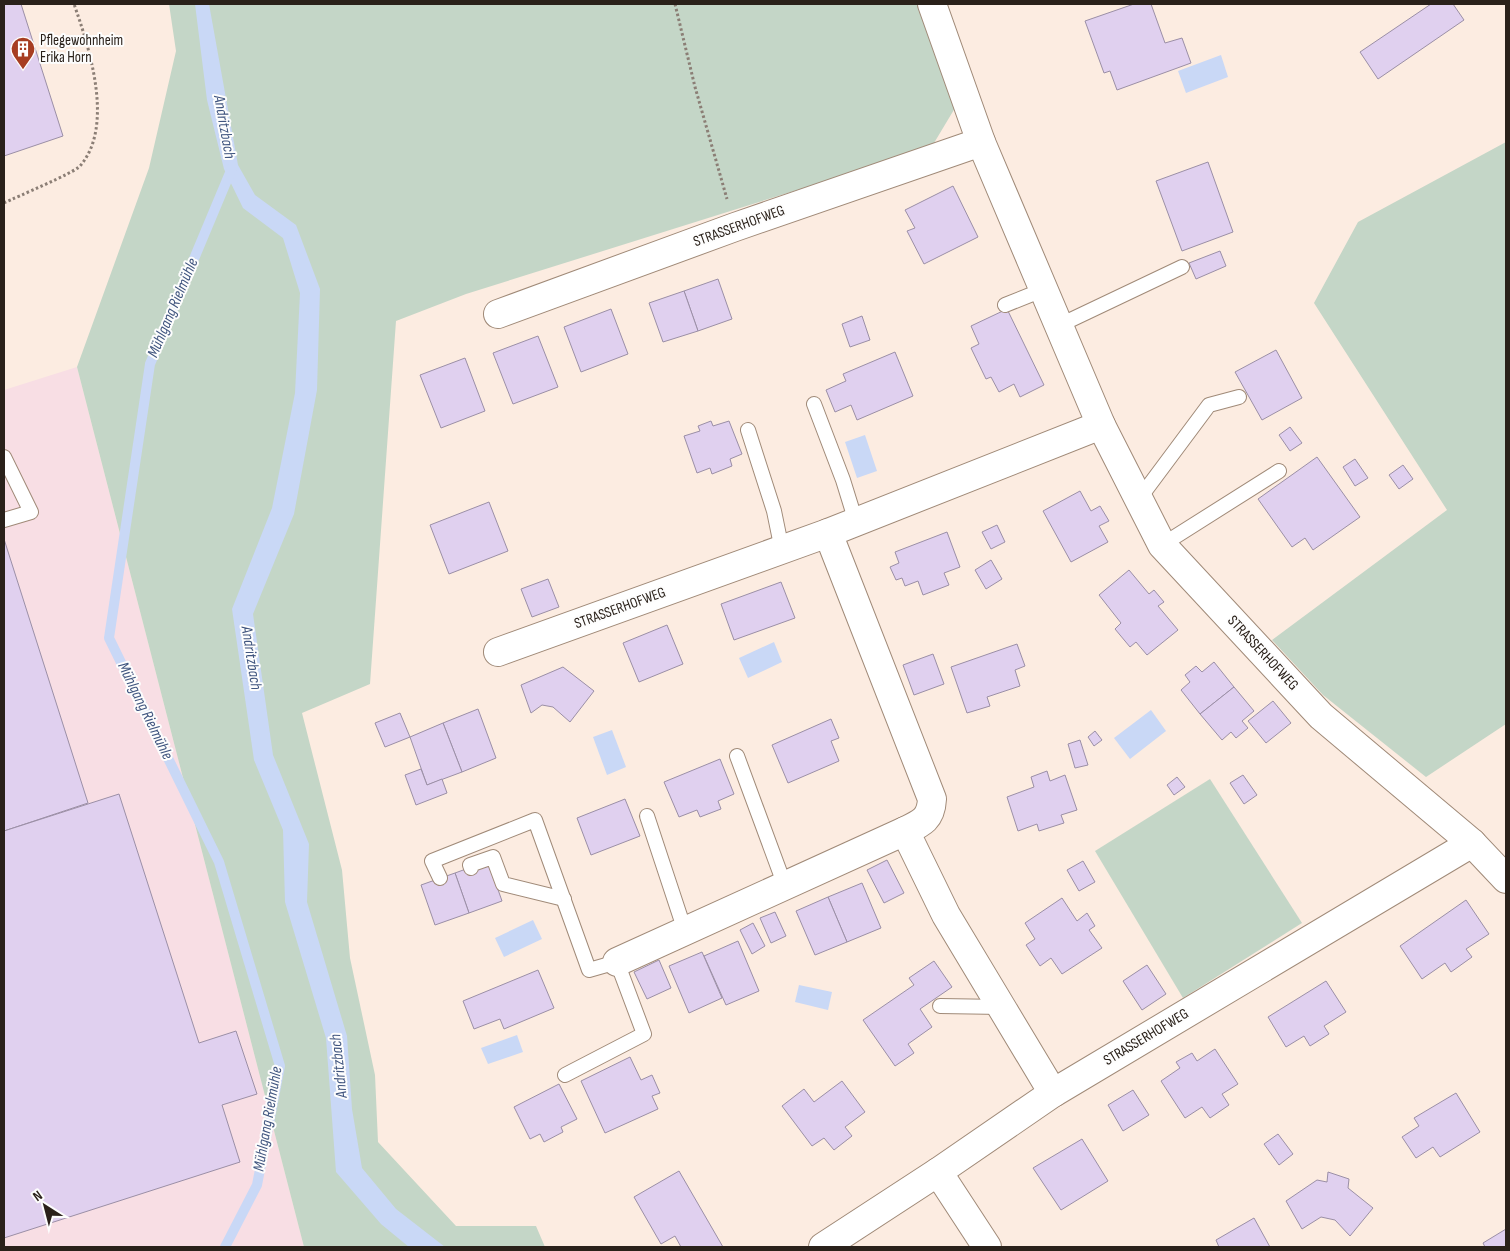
<svg xmlns="http://www.w3.org/2000/svg" width="1510" height="1251" viewBox="0 0 1510 1251" font-family="'Sofia Sans Condensed',sans-serif">
	<style>
		.industrial { fill: #f8dee4 }
		.green { fill: #c4d6c7 }
		.water { fill: #c9d8f6 }
		.lines { fill: none; stroke-linecap: round; stroke-linejoin: round }
		.stream { stroke: #c9d8f6; stroke-width: 10 }
		.building { fill: #e0d0ef; stroke: #9b8fa6 }
		.service-casing { stroke: #a08a78; stroke-width: 16 }
		.minor-casing { stroke: #a08a78; stroke-width: 30 }
		.path { stroke: #8b7e75; stroke-width: 3; stroke-dasharray: 2.5 2.5; stroke-linecap: butt }
		.service { stroke: #fff; stroke-width: 14 }
		.minor { stroke: #fff; stroke-width: 28 }
		.labels { text-anchor: middle; dominant-baseline: central; stroke-width: 4; stroke-linejoin: round; paint-order: stroke }
		.poi-label { font-size: 15px; fill: #2a211a; stroke: #fdfdfd; text-anchor: start }
		.street-label { font-size: 15px; fill: #2a211a; stroke: #fdfdfd }
		.water-label { font-size: 16px; font-style: italic; fill: #40557f; stroke: #fdfdfd }
	</style>
	<rect width="100%" height="100%" fill="#fcece1"/>
	<path class="industrial" d="M77,367l227,880h-300v-857z"/>
	<g class="green">
		<path d="M169,4h752l34,104 -24,40 -465,146 -70,27 -26,363 -68,29 40,157 8,88 25,117 3,67 78,84h80l9,21h-241l-227,-880 72,-199 27,-117z"/>
		<path d="M1506,142v582l-80,53 -103,-82 -51,-55 175,-130 -133,-207 44,-81z"/>
		<path d="M1210,779l92,144 -119,75 -88,-147z"/>
	</g>
	<g class="water">
		<path d="M195,4h14l29,161 17,30 41,30 24,64 -3,101 -23,124 -41,100 20,141 36,89 -2,58 40,134 5,73 10,59 34,41 49,38h-36l-28,-23 -45,-52 -10,-134 -41,-136 -2,-72 -29,-70 -22,-151 40,-101 23,-115 5,-100 -17,-55 -40,-30 -19,-39 -17,-69z"/>
		<path d="M1221,55l7,22 -42,16 -8,-22z"/>
		<path d="M865,435l12,36 -20,7 -12,-36z"/>
		<path d="M774,642l8,20 -34,16 -9,-20z"/>
		<path d="M1151,710l15,21 -36,28 -16,-21z"/>
		<path d="M612,730l14,37 -19,8 -14,-38z"/>
		<path d="M533,920l9,19 -38,18 -9,-19z"/>
		<path d="M799,985l33,7 -4,18 -33,-8z"/>
		<path d="M517,1035l6,17 -35,12 -7,-16z"/>
	</g>
	<g class="lines">
		<path class="stream" d="M225,1247l32,-62 23,-119 -61,-204 -110,-224 41,-274 82,-196"/>
	</g>
	<g class="building">
		<path d="M4,4h17l42,132 -59,20z"/>
		<path d="M1134,4h17l14,39 17,-5 9,25 -74,27 -7,-19 -6,2 -19,-52z"/>
		<path d="M1431,4h22l11,16 -86,59 -18,-27z"/>
		<path d="M1208,162l25,70 -51,19 -26,-70z"/>
		<path d="M953,186l25,51 -54,27 -17,-33 8,-3 -10,-18z"/>
		<path d="M1220,251l6,15 -30,13 -7,-16z"/>
		<path d="M718,279l14,40 -34,12 -14,-40z"/>
		<path d="M684,291l14,40 -35,11 -14,-39z"/>
		<path d="M611,309l17,45 -47,18 -17,-45z"/>
		<path d="M1007,309l37,76 -24,12 -6,-13 -15,8 -8,-15 -5,2 -15,-31 8,-4 -8,-18z"/>
		<path d="M862,316l8,24 -20,7 -8,-23z"/>
		<path d="M538,336l20,51 -45,17 -20,-51z"/>
		<path d="M1276,350l26,48 -40,22 -27,-48z"/>
		<path d="M895,352l18,44 -56,24 -6,-15 -16,7 -9,-22 20,-9 -3,-7z"/>
		<path d="M465,358l20,53 -44,17 -21,-53z"/>
		<path d="M711,421l2,5 16,-5 13,33 -12,5 2,7 -20,8 -2,-6 -13,5 -13,-37 16,-5 -2,-5z"/>
		<path d="M1290,427l12,16 -12,8 -11,-16z"/>
		<path d="M1317,457l43,60 -47,33 -8,-12 -13,9 -34,-48z"/>
		<path d="M1355,459l13,19 -13,8 -12,-19z"/>
		<path d="M1403,465l10,14 -14,10 -10,-14z"/>
		<path d="M1080,491l11,20 9,-5 9,15 -10,5 9,16 -37,20 -28,-51z"/>
		<path d="M489,502l19,49 -59,23 -19,-49z"/>
		<path d="M997,525l8,17 -14,7 -9,-17z"/>
		<path d="M947,532l13,35 -16,6 5,12 -26,10 -5,-14 -13,5 -3,-8 -6,2 -6,-13 9,-4 -4,-11z"/>
		<path d="M4,539l84,264 -84,28z"/>
		<path d="M991,560l11,19 -16,10 -11,-19z"/>
		<path d="M1129,570l20,24 5,-4 10,12 -6,4 20,24 -31,25 -11,-13 -6,5 -15,-18 6,-6 -22,-28z"/>
		<path d="M548,579l11,28 -27,10 -11,-28z"/>
		<path d="M781,582l14,36 -61,22 -13,-36z"/>
		<path d="M667,625l16,39 -44,18 -16,-39z"/>
		<path d="M1017,644l8,22 -10,4 5,16 -33,11 3,9 -23,7 -16,-46z"/>
		<path d="M933,654l11,30 -30,11 -11,-30z"/>
		<path d="M1214,662l20,25 -34,27 -19,-24 9,-8 -5,-7 11,-9 6,6z"/>
		<path d="M563,667l31,24 -24,31 -17,-15 -11,-2 -11,8 -10,-28z"/>
		<path d="M1234,687l20,24 -12,10 6,7 -12,10 -5,-6 -9,8 -22,-26z"/>
		<path d="M1273,701l18,22 -25,20 -18,-22z"/>
		<path d="M478,709l18,49 -34,14 -19,-49z"/>
		<path d="M400,713l10,24 -25,10 -10,-24z"/>
		<path d="M831,719l8,19 -8,3 8,20 -51,22 -16,-38z"/>
		<path d="M443,723l19,49 -35,13 -17,-48z"/>
		<path d="M1095,731l7,9 -8,6 -6,-9z"/>
		<path d="M1080,740l8,25 -13,3 -7,-24z"/>
		<path d="M720,759l14,35 -16,7 3,8 -21,8 -3,-7 -18,7 -15,-35z"/>
		<path d="M421,769l6,16 15,-6 5,14 -31,12 -11,-30z"/>
		<path d="M1047,771l3,10 15,-6 12,35 -16,5 3,8 -25,8 -2,-7 -19,7 -11,-34 27,-10 -3,-10z"/>
		<path d="M1243,775l14,20 -13,9 -14,-21z"/>
		<path d="M1177,777l8,10 -11,8 -7,-10z"/>
		<path d="M119,794l80,249 37,-12 21,63 -35,11 18,57 -236,76v-407z"/>
		<path d="M625,799l15,37 -49,19 -14,-37z"/>
		<path d="M887,860l17,33 -20,10 -17,-33z"/>
		<path d="M488,861l14,40 -33,12 -14,-40z"/>
		<path d="M1083,861l12,21 -16,9 -12,-21z"/>
		<path d="M455,873l14,40 -34,12 -14,-40z"/>
		<path d="M862,883l19,45 -34,14 -19,-45z"/>
		<path d="M828,897l19,45 -32,13 -19,-44z"/>
		<path d="M1062,898l15,23 10,-8 8,13 -6,4 13,18 -40,26 -11,-16 -11,8 -14,-21 9,-6 -10,-16z"/>
		<path d="M1466,900l23,34 -23,15 6,8 -21,15 -6,-9 -23,16 -22,-33z"/>
		<path d="M775,912l11,24 -15,7 -11,-25z"/>
		<path d="M753,923l12,23 -13,8 -12,-24z"/>
		<path d="M738,941l21,50 -33,14 -22,-49z"/>
		<path d="M702,952l20,46 -33,15 -20,-47z"/>
		<path d="M659,960l12,28 -24,11 -13,-27z"/>
		<path d="M934,961l18,26 -32,22 12,18 -24,17 6,9 -19,13 -32,-46 51,-35 -5,-7z"/>
		<path d="M1147,965l19,29 -24,16 -19,-29z"/>
		<path d="M538,970l16,38 -50,21 -4,-10 -26,10 -11,-28z"/>
		<path d="M1326,981l20,31 -22,14 5,8 -19,12 -6,-10 -18,11 -18,-30z"/>
		<path d="M1215,1049l23,35 -16,10 7,11 -19,13 -8,-11 -17,11 -24,-37 19,-13 -4,-6 16,-9 5,8z"/>
		<path d="M630,1057l11,23 11,-5 8,18 -8,3 6,13 -53,24 -24,-52z"/>
		<path d="M842,1081l23,31 -20,15 7,9 -18,14 -10,-12 -12,8 -30,-40 22,-17 10,13z"/>
		<path d="M559,1084l18,35 -16,8 2,5 -19,10 -4,-8 -10,5 -16,-32z"/>
		<path d="M1133,1090l16,25 -26,16 -15,-26z"/>
		<path d="M1456,1093l24,39 -40,25 -7,-10 -17,11 -14,-21 17,-11 -5,-8z"/>
		<path d="M1278,1134l15,20 -14,11 -15,-21z"/>
		<path d="M1082,1139l26,42 -47,29 -28,-42z"/>
		<path d="M679,1171l44,76h-42l-6,-11 -14,8 -27,-47z"/>
		<path d="M1328,1172l21,7 -1,9 25,20 -23,28 -15,-16 -14,-3 -19,12 -16,-28 31,-21 10,2z"/>
		<path d="M1254,1218l16,29h-51l-3,-7z"/>
		<path d="M1506,1229v18h-21l-2,-4z"/>
	</g>
	<g class="lines">
		<defs>
			<g id="service">
				<path d="M1005,305l40,-16"/>
				<path d="M1060,325l122,-58"/>
				<path d="M814,404l29,76 13,42"/>
				<path d="M748,430l26,81 8,39"/>
				<path d="M4,457l27,55 -27,8"/>
				<path d="M1139,499l70,-94 30,-8"/>
				<path d="M1162,545l117,-74"/>
				<path d="M737,756l48,130"/>
				<path d="M647,816l38,115"/>
				<path d="M471,868l-1,-3 23,-8 10,27 61,15"/>
				<path d="M440,878l-8,-17 103,-41 54,150 28,-8 27,72 -79,41"/>
				<path d="M940,1006l62,1"/>
			</g>
			<g id="minor">
				<path d="M932,4l49,138 120,283 61,120 159,171 151,127 34,36"/>
				<path d="M498,314l237,-87 246,-85"/>
				<path d="M828,533l273,-108"/>
				<path d="M498,652l330,-119 104,266c-1,20 -10,24 -27,32l41,84 107,178"/>
				<path d="M617,962l288,-131"/>
				<path d="M938,1172l115,-79 419,-250"/>
				<path d="M823,1247l115,-75 49,75"/>
			</g>
		</defs>
		<use href="#service" class="service-casing"/>
		<use href="#minor" class="minor-casing"/>
		<g class="path">
			<path d="M675,4l20,83 32,112"/>
			<path d="M4,203c12,-6 70,-30 76,-37 35,-40 9,-119 -6,-162"/>
		</g>
		<use href="#service" class="service"/>
		<use href="#minor" class="minor"/>
	</g>
	<defs>
		<symbol id="building-pin" viewBox="-11 -11 22 30"><path d="M0 17L-7.5 6A9.5 9.5 0 1 1 7.5 6Z" fill="#a73e22" stroke="#fdfdfd"/><path d="M-4-6H4V6H1V3H-1V6H-4ZM-2.5-4.3h1.7v1.8h-1.7ZM.8-4.3h1.7v1.8H.8ZM-2.5-1h1.7V.8h-1.7ZM.8-1h1.7V.8H.8Z" fill="#fff"/></symbol>
	</defs>
	<g fill-rule="evenodd">
		<use href="#building-pin" x="9" y="35" width="28" height="38"/>
	</g>
	<g class="labels">
		<g class="poi-label">
			<text x="40" y="40">Pflegewohnheim<tspan x="40" dy="17">Erika Horn</tspan></text>
		</g>
		<g class="street-label">
			<text transform="translate(739 226) rotate(-20)">STRASSERHOFWEG</text>
			<text transform="translate(620 608) rotate(-20)">STRASSERHOFWEG</text>
			<text transform="translate(1263 653) rotate(47)">STRASSERHOFWEG</text>
			<text transform="translate(1146 1037) rotate(-31)">STRASSERHOFWEG</text>
		</g>
		<g class="water-label">
			<text transform="translate(224 127) rotate(80)">Andritzbach</text>
			<text transform="translate(173 308) rotate(-67)">Mühlgang Rielmühle</text>
			<text transform="translate(251 658) rotate(81)">Andritzbach</text>
			<text transform="translate(145 711) rotate(64)">Mühlgang Rielmühle</text>
			<text transform="translate(339 1066) rotate(-96)">Andritzbach</text>
			<text transform="translate(268 1119) rotate(-80)">Mühlgang Rielmühle</text>
		</g>
	</g>
	<rect width="1510" height="1251" fill="none" stroke="#2a211a" stroke-width="10"/>
	<g transform="translate(45 1206) rotate(324)" stroke="#fdfdfd" stroke-width="4" paint-order="stroke">
	<path d="M0-4L9 19L0 12L-9 19Z" fill="#2a211a"/>
	<text y="-8" font-size="14" font-weight="bold" text-anchor="middle" fill="#2a211a">N</text>
	</g>
</svg>
